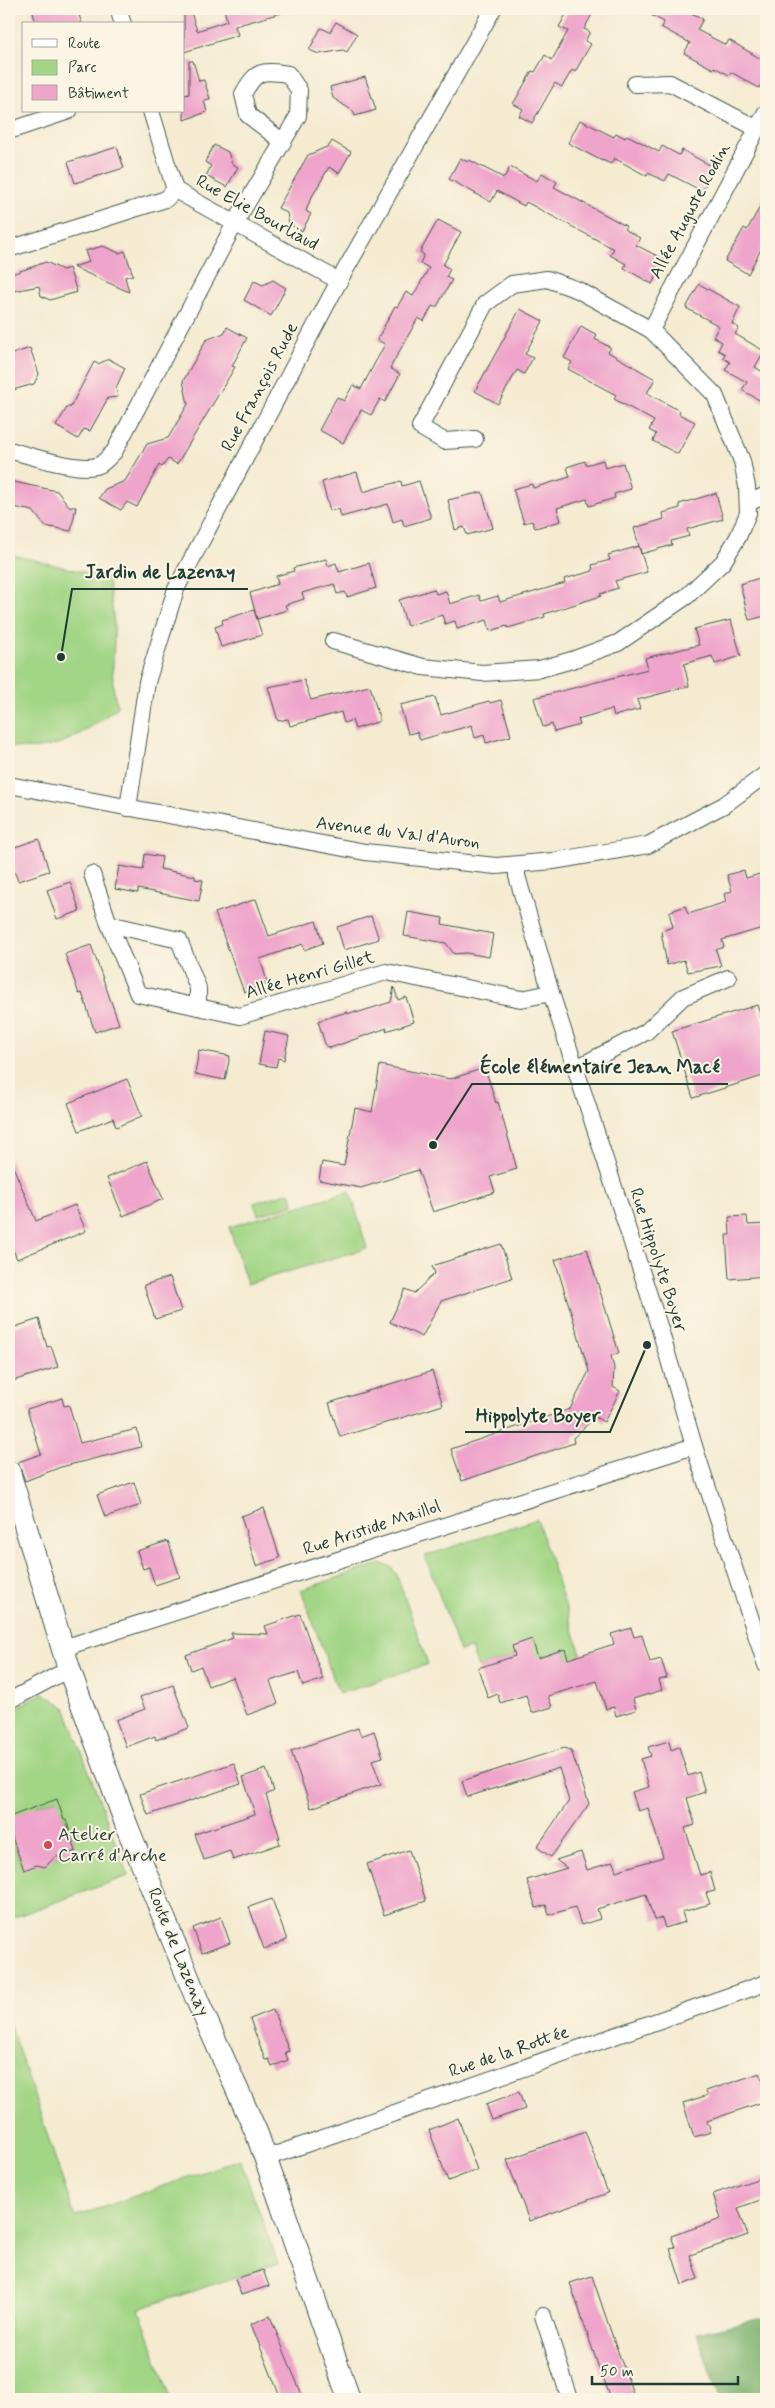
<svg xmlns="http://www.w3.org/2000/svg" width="775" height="2408" viewBox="0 0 775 2408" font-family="Mynerve,sans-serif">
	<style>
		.green { fill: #a2d585; stroke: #60895c }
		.forest { fill: #81b672; stroke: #507a53 }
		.building { fill: #efa5cb }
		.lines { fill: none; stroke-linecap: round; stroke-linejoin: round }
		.street-casing { stroke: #3f574c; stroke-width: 18 }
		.secondary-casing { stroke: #3f574c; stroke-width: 24 }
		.street { stroke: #fff; stroke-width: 16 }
		.secondary { stroke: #fff; stroke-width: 22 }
		.poi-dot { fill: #d1495b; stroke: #fcf5e5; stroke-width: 2 }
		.labels { text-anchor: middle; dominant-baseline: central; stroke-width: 4; stroke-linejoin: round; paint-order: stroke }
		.street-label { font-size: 18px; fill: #1f3d34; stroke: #fcf5e5 }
		.poi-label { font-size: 18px; fill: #1f3d34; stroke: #fcf5e5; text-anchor: start }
		.leader { fill: none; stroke: #1f3d34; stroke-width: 2 }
		.callout-dot { fill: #1f3d34; stroke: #fcf5e5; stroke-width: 2 }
		.callout-label { font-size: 19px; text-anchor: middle; font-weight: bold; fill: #1f3d34; stroke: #fcf5e5; stroke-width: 4; stroke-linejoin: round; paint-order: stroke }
	</style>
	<rect width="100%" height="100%" fill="#fcf5e5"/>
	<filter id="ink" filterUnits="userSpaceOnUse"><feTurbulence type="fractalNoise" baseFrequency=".02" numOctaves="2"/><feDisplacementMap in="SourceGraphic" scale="10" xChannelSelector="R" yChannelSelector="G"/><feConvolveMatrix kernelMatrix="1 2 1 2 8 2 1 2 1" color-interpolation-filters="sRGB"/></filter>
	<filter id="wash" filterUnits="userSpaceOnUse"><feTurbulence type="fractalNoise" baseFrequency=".0096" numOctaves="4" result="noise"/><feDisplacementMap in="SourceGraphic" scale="20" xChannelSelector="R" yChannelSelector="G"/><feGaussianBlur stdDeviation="1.12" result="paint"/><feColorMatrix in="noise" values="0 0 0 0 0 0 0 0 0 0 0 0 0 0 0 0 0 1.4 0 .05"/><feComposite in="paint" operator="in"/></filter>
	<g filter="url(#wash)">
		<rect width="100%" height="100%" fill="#f4ebd1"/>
		<g class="green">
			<path d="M9,554l99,24c2,19 7,40 6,59 0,25 -5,46 4,70 -35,26 -62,49 -109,39z"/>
			<path d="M350,1191l17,57 -120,36 -18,-57z"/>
			<path d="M290,1192l4,13 -36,10 -4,-12z"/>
			<path d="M537,1519l47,144 -16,-4 -3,-10 -27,9 -23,-2 -37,12 -7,-20 -11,3 -35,-95z"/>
			<path d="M379,1564l11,2 7,9 31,89 -89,30 -38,-104z"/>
			<path d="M43,1693l22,14 63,169 -119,43v-90l3,10 4,-1v11l8,21 29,-14 1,2 22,-7 -10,-31h-2l-8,-21 -20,7 -1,3 -26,8v-105z"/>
			<path d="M9,2021l66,196 165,-58 38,104 -139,46 32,90h-162z"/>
		</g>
		<path class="forest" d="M766,2317v82h-47l-22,-66z"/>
		<g id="blocks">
			<g class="building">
				<path d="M32,9h45l5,15h-46z"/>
				<path d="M184,9h6l7,22 30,-10 -3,-12h56l1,4 -46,13 3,9 -54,17z"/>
				<path d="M569,9h26l-11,20 6,3 -5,9 6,3 -16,28 -3,-2 -10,17 -7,-4 -23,40 -13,-7 4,-7 -10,-5 19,-33 3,1 10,-17 7,5 16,-29 -9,-4z"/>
				<path d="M640,9h44l19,10 -6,11 29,15 3,-5 37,22v13l-7,13 -28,-16 -2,3 -15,-8 -1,2 -29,-16 6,-10 -29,-16 3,-5z"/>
				<path d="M336,22l21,12 -10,18 -4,-2 -24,4 -10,-4 12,-22 9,4z"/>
				<path d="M189,61h4l6,20 5,-1 6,19 -6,1 3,12 -23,8v-25l5,-1z"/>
				<path d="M365,77l11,33 -21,6 -2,-5 -20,-13 -3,-11z"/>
				<path d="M580,120l34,17 2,-4 9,5 2,-3 32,17 3,-6 17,9 3,-5 33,18 -13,23 -33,-17 -4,7 -17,-8 -1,3 -33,-18 -3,6 -9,-4v1l-34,-18z"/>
				<path d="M332,141l19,11 -12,21 -10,-6 -19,33 -4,11 5,3 -9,17 -13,-7 -2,-11 -9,-5 30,-53 21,-9z"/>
				<path d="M214,145l14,7 4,12 6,3 -11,20 -21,-11 5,-10 -6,-4z"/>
				<path d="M117,147l7,21 -49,15 -7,-21z"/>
				<path d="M460,158l8,4 1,-2 35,18 6,-11 27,14 5,-8 15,9 -3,5 72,39 -2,3 16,9 -4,7 29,15 -13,24 -28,-16 2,-4 -16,-9 4,-6 -88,-47 -2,4 -27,-15 -6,11 -42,-23z"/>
				<path d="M766,196v44l-18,34 -23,-13 19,-33 3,2z"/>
				<path d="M438,220l23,12 -18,33 7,4 -4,8 6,3 -16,28 -4,-2 -8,15 -6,-3 -28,50 10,6 -15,28 -5,-3 -9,16 -10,-5 -18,33 -24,-13 18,-33 7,4 9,-16 8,4 24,-45 -8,-4 18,-34 2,1 9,-15 7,4 16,-28 -9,-5 4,-8 -4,-3z"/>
				<path d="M103,246l16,7 6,-2 8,24 -8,2 4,15 -56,-25 16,-5 -4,-11z"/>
				<path d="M46,262l17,8 6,-2 8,24 -27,8 -9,-4 -2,-10 -30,6v-17z"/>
				<path d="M273,280l13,8 -15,28 -27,-16 10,-19 9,4z"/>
				<path d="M699,284l41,23 -8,17 7,4 -4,6 29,17 -9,16 11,7v30l-24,-14 5,-8 -22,-12 5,-8 -7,-4 2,-4 -7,-4 4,-8 -9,-5 6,-11 -33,-18z"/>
				<path d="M520,309l23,12 -18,33 8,4 -9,16 -7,-4 -19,34 -23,-13z"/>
				<path d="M581,326l16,9 -2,4 16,9 -3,4 47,27 -8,14 33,18 -1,3 16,8 -17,32 -25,-13 3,-7 -7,-4 5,-9 -40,-22 2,-4 -48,-26 4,-7 -8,-4z"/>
				<path d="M227,327l20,11 -15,28 3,1 -58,97 -9,-5 -6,8 -3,-2 -22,42 -10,-5 -6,8 -22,-12 6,-9 20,-8 22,-37 21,-6 20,-34 -5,-23 23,-41 18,-7z"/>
				<path d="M30,348l9,26 -5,10 -25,7v-36z"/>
				<path d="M109,359l16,9 -9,20 2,9 -10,1 -18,33 -6,-2 -6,10 -22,-13 12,-20 2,2 24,-46 4,2z"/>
				<path d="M603,460l2,8 18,-5 8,26 -17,5 1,4 -26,8 -2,-7 -30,9 4,13 -26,7 -3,-7 -8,2 -11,-34 19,-5 1,4 37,-11 -3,-10 18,-6 1,4z"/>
				<path d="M357,472l6,20 38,-11 1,5 17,-5 12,37 -27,8 -2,-7 -9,3 -5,-18 -47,13 -2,-8 -9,2 -8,-29z"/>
				<path d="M9,481l48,10 12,15 7,1 -5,24 -26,-5 -12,-15 -24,-5z"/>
				<path d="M482,492l11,36 -26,7 -3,-8 -9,3 -7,-30z"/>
				<path d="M716,493l7,26 -36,10 2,7 -18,5 1,4 -31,9 -7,-26 30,-9 -1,-6 17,-5 -1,-4z"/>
				<path d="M639,546l8,26 -32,9 3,7 -18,6 1,2 -57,18 1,3 -37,11 -1,-2 -17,5 -3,-11 -30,9 -2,-8 -10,3 -3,-9 -35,11 -8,-26 35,-11 2,5 10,-3 4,13 29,-9 2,6 17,-5 2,6 65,-19 -1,-4 29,-8 -1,-6 18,-5 -2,-5z"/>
				<path d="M326,559l2,7 8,-3 3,9 30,-9 7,25 -29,9 -2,-5 -8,2 -3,-10 -32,9 2,6 -19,6 2,5 -30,9 -7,-26 28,-9 -2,-8 18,-5 -1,-3z"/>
				<path d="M763,577l3,1v38l-17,4 -9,-36z"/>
				<path d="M254,610l8,25 -41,12 -6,-20 8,-3 -1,-4z"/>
				<path d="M731,620l10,36 -26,8 -3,-8 -28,8 5,22 -52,14 3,9 -26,7 -2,-7 -34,10 2,6 -26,7 -2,-8 -9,3 -9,-29 114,-29 -3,-11 54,-13 -5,-16z"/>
				<path d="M304,680l7,20 59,-14 10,35 -25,8 -3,-9 -8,3 -3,-11 -51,14 -2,-7 -10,2 -10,-34z"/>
				<path d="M435,697l6,18 48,-14 1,2 11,-3 10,36 -25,7 -2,-8 -9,3 -3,-13 -52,15 -3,-8 -9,2 -8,-29z"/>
				<path d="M39,839l10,32 -31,10 -9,-23v-9z"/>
				<path d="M145,854l17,3 -2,12 35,7v3l8,1 -4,21 -61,-12v4l-23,-4 4,-23 24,4z"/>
				<path d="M744,870l2,8 17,-5 3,9v45l-44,13 2,7 -8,3 5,16 -33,6 -4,-12 -17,5 -6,-34 12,-4 -4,-15 16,-6 3,8 38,-12 -2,-8 8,-3 -5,-16z"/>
				<path d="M70,882l10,29 -23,8 -10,-29z"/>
				<path d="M256,899l13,37 47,-15 7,22 -19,7 -1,-6 -43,15 8,25 -24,8 -29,-79z"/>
				<path d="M408,912l35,6 -1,6 51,10 -4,23 -23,-4 -12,1 -8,-11 -42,-7z"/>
				<path d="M371,916l8,23 -35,11 -7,-23z"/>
				<path d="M91,945l28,79 -24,8 -13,-39 -3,1 -14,-40z"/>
				<path d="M394,987l4,13 8,-3 8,25 -28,9 1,-3 -57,20 -1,-2 -3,1 -8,-26 29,-9v2l9,-3v2l35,-11z"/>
				<path d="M757,1005l9,28v42l-73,23 -21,-67z"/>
				<path d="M265,1031l24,5 -5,24 -6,-2 -2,9 -17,-3z"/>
				<path d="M199,1050l31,6 -5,24 -30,-6z"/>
				<path d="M380,1065l70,14 35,-11 11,35 2,-1 19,67 -27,8 5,15 -62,20 -15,-42 -57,18 -42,-8 3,-18 22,4 11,-58 17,4z"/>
				<path d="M127,1079l15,37 -26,11 -3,-9 -34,13 -11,-28z"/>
				<path d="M9,1157l27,64 39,-16 11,26 -69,28 -8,-18z"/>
				<path d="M147,1161l16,38 -40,17 -16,-38z"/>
				<path d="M747,1216l1,9 18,-1v52l-37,3 -3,-44h4l-1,-18z"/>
				<path d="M501,1244l11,34 -71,23 -19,36 -32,-15 15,-33 9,4 21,-20 -3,-7z"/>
				<path d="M587,1249l32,104 -8,3 3,12 -1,19 7,4 -16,31 -9,-5 -22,21 1,5 -112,38 -11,-32 119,-40 19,-38 -34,-111z"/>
				<path d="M170,1277l11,34 -26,8 -11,-34z"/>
				<path d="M39,1319l8,28 4,-1 7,21 -49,15v-53z"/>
				<path d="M432,1371l11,34 -103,32 -11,-34z"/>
				<path d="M62,1398l2,8 5,-1 11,38 57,-14 4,18 -80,20 -36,14 -7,-19 23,-8 -14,-45z"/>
				<path d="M134,1482l7,23 -36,12 -8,-22z"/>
				<path d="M264,1508l16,50 -24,8 -15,-50z"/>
				<path d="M168,1541l12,36 -25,8 -6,-18 -6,2 -6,-18z"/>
				<path d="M300,1614l23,65 -20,7 -5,-14 -28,9 8,23 -31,11 -14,-38 -25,9 -7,-20 -10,4 -5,-15 47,-17 -2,-5 37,1 -3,-8z"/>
				<path d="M631,1628l3,9 8,-2 8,27 11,-3 6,19 -8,2 3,10 -29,9 3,11 -20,6 -2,-9 -8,2 -9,-28 -49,15 4,11 -20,6 -6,-18 -26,8 -2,-9 -10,4 -10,-30 37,-12 -3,-10 20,-7 6,19 27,-9 3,10 46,-15 -3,-10z"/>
				<path d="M173,1685l16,43 -33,12 -1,-4 -29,11 -10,-27 29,-11 -5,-12z"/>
				<path d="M358,1728l3,8 13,-5 9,26 -11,3 9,24 -70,24 -20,-57z"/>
				<path d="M669,1741l2,9 8,-3 9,29 11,-4 6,20 -18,6 8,27 -10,3 15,47 10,-3 5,19 -9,2 4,11 -28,8 3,10 -20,6 -3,-10 -8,2 -8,-26 -49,15 3,10 -19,6 -6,-18 -26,8 -3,-10 -10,3 -9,-28 40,-12 -11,-8 25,-8 6,18 26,-8 3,9 47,-14 -15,-49 -10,3 -6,-19 17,-5 -8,-28 10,-3 -3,-9z"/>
				<path d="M564,1748l7,2 18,54 -38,53 -14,-10 32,-46 -10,-33 -92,29 -5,-16z"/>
				<path d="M234,1763l7,21 -93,31 -8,-21z"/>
				<path d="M266,1769l8,22 -8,4 14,43h-2l2,6 -47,16 -3,-9 -26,9 -9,-26 60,-20 -12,-37z"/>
				<path d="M57,1799l7,21h2l10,31 -22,7 -9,9 -8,-2 -13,5 -15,-41v-12z"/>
				<path d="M409,1850l17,51 -42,14 -17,-51z"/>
				<path d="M272,1899l15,41 -23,9 -15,-42z"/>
				<path d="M221,1917l9,26 -28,10 -9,-25z"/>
				<path d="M273,2010l16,41 -4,1 3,8 -16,7 -3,-8 -4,1 -15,-41z"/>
				<path d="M760,2073l6,17v11l-59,20 4,11 -17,5 -11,-34 25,-8 -2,-4z"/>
				<path d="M519,2092l6,17 -33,11 -6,-16z"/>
				<path d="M458,2118l19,52 -29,11 -19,-51z"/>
				<path d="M585,2131l23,62 -79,28 -22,-61z"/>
				<path d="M766,2176v22l-28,10 10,27 -58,20 8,24 -16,6 -12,-37 5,-1 -4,-11 50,-17 -8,-25z"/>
				<path d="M263,2270l6,16 -28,9 -6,-16z"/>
				<path d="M592,2276l19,56 24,67h-24l-9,-25h-1l-31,-91z"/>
				<path d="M270,2316l22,55 12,28h-23l-30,-75z"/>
			</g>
		</g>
	</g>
	<g filter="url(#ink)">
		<use href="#blocks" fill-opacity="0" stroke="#3f574c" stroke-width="1"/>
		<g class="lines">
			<defs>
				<g id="street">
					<path d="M118,9l5,15"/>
					<path d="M635,84l35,-1 86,45"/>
					<path d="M151,111l24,79 164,91"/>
					<path d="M9,131l60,-20"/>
					<path d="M9,249l157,-50 9,-9"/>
					<path d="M475,439l-31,2 -24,-14 65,-123 27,-20 35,-5 31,11 73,40"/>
					<path d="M9,450c19,5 72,23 90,15 5,-2 10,-9 15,-13l121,-229 63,-107 1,-26 -11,-16c-26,-4 -32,-4 -45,20l5,21 35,27"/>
					<path d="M748,503l18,-8"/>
					<path d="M333,641l90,26 59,6 58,-4 32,-9 46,-17 69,-47 36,-34 15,-25 10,-24 -1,-26 -5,-26 -27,-66 -64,-65 115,-218"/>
					<path d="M9,785l356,67 131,14 57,-5 95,-16 76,-40 42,-31"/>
					<path d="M128,808l19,-126 29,-93 163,-308 154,-272"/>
					<path d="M517,865v11l34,117 108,333 35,120 72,219"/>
					<path d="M92,874l17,50 29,70 102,22 146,-44 135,27 30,-6"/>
					<path d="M109,924l70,16 19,48v19"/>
					<path d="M576,1068l70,-36 37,-35 45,-19"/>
					<path d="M63,1648l631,-202"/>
					<path d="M9,1701l60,-32"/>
					<path d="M266,2158l500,-175"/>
					<path d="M543,2316l27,83"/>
				</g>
				<path id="secondary" d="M9,1472l60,197 59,160 70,173 59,132 92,265"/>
			</defs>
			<use href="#street" class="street-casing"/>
			<use href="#secondary" class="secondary-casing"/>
			<use href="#street" class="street"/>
			<use href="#secondary" class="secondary"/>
		</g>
	</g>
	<circle class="poi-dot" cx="48" cy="1845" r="5"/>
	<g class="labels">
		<g class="street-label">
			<text transform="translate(690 211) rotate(-62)">Allée Auguste Rodin</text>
			<text transform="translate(257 213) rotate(29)">Rue Elie Bourliaud</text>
			<text transform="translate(260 387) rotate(-62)">Rue François Rude</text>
			<text transform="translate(398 833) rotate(7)">Avenue du Val d'Auron</text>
			<text transform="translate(310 975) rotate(-16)">Allée Henri Gillet</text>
			<text transform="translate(658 1260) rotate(72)">Rue Hippolyte Boyer</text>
			<text transform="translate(372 1528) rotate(-18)">Rue Aristide Maillol</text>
			<text transform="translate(178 1952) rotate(68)">Route de Lazenay</text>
			<text transform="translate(509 2052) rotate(-19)">Rue de la Rottée</text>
		</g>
		<g class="poi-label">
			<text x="58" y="1835">Atelier<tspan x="58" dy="21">Carré d'Arche</tspan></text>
		</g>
	</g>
	<path class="leader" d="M61 657L72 589H248M433 1145L472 1084H728M647 1345L610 1432H465"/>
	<g class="callout-dot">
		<circle cx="61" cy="657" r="5"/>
		<circle cx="433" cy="1145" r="5"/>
		<circle cx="647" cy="1345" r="5"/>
	</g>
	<g class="callout-label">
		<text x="160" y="578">Jardin de Lazenay</text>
		<text x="600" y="1073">École élémentaire Jean Macé</text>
		<text x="538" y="1422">Hippolyte Boyer</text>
	</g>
	<rect width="775" height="2408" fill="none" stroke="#fcf5e5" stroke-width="30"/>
	<rect x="22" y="22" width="162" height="90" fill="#fcf5e5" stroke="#a4ab9e"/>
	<rect x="32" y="39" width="25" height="8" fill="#ffffff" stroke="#a4ab9e"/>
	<text x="68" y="48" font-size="15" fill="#1f3d34">Route</text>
	<rect x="32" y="60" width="25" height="15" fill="#a2d585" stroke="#a4ab9e"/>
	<text x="68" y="72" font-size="15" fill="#1f3d34">Parc</text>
	<rect x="32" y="85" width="25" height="15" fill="#efa5cb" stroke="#a4ab9e"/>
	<text x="68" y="98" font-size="15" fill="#1f3d34">Bâtiment</text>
	<path d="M592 2376v8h146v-8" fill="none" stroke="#1f3d34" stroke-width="2.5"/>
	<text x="600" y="2376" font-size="15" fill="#1f3d34" stroke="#fcf5e5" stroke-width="4" paint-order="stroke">50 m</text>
</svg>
